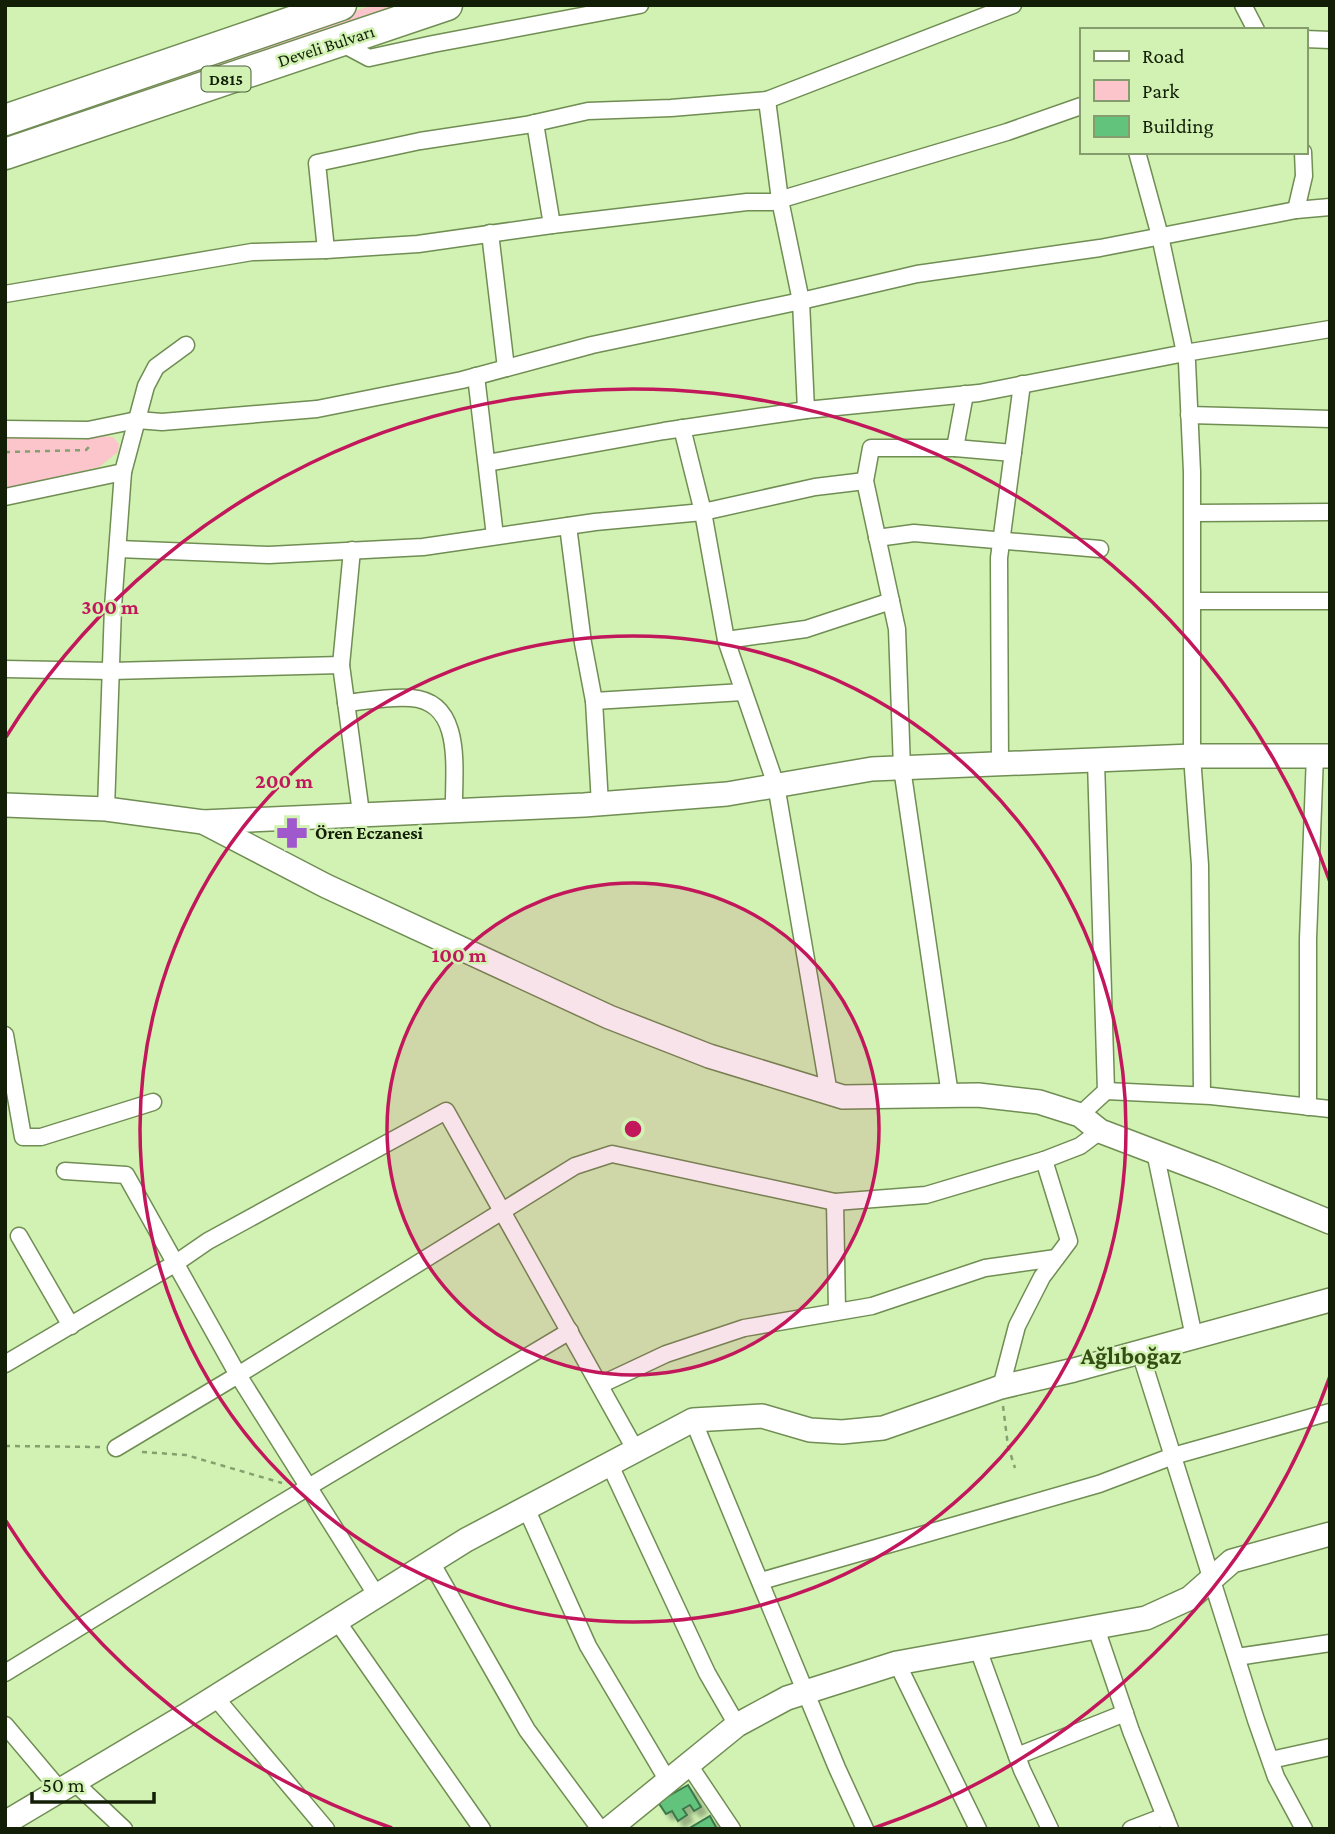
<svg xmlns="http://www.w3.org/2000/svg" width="1335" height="1834" viewBox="0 0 1335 1834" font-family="'Crimson Pro',serif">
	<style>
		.green { fill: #fbc5cb }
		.building { fill: #62c47c; stroke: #3e764c; stroke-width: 2; filter: url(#shadow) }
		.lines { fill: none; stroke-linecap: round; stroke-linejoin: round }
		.street-casing { stroke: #708d53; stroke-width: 19 }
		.secondary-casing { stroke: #708d53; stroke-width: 26 }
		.highway-casing { stroke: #708d53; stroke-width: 33 }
		.path { stroke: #869f6f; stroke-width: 2.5; stroke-dasharray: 5 5; stroke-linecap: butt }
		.street { stroke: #fff; stroke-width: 16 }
		.secondary { stroke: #fff; stroke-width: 23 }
		.highway { stroke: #fff; stroke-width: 30 }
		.ring { fill: none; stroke: #c2185b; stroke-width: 3.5 }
		.labels { text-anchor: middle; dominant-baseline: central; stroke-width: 5; stroke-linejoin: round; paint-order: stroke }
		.shield { fill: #d1f2b3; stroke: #4c5e3b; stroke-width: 2 }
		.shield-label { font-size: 16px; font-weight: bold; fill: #131e07 }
		.street-label { font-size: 18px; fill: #131e07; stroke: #d1f2b3 }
		.poi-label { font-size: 18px; font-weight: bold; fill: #131e07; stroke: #d1f2b3; text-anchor: start }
		.district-label { font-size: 24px; font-weight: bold; fill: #334d13; stroke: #d1f2b3 }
		.centre { fill: #c2185b; stroke: #d1f2b3; stroke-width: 3.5 }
		.ring-label { font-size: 21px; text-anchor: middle; font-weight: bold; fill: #c2185b; stroke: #d1f2b3; stroke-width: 5; stroke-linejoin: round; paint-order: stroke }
	</style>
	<defs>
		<filter id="shadow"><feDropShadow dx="6" dy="6" stdDeviation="2" flood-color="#0004"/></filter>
	</defs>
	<rect width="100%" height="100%" fill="#d1f2b3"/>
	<g class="green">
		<path d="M373,5h36l-404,136v-10z"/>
		<path d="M101,436l12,1 6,7 -1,8 -19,15 -94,22v-52l74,3z"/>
	</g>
	<g class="building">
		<path d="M688,1785l13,22 -7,4 -4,-6 -7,4 4,6 -9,6 -6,-10 -6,3 -8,-12z"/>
		<path d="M710,1816l7,13h-29z"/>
	</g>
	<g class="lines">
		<defs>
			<g id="street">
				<path d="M1243,5l13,25"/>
				<path d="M1305,39l25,1"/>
				<path d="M339,42l30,16 64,-14 207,-39"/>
				<path d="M767,100l13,100 21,101 5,109"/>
				<path d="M535,123l17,102"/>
				<path d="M1137,152l23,84 27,126 5,110v284l8,109 2,230"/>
				<path d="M1296,210l8,-34 -1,-24"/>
				<path d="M490,233l16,135"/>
				<path d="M326,250l-9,-87 103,-22 106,-16 62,-14 83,-3 96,-8 246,-95"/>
				<path d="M5,294l247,-42 74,-2 92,-6 134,-19 195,-23h25l235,-70 74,-26"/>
				<path d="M476,376l19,160"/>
				<path d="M1189,415l141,4"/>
				<path d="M682,428l21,84 23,128 50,145 53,308"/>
				<path d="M5,429l83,1 49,-10 25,2 155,-13 145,-29 130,-35 209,-44 116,-27 183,-26 196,-38 34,-3"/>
				<path d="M955,448l10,-54"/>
				<path d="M487,463l177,-32 142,-21 173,-17 206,-40 145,-24"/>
				<path d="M5,497l118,-25"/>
				<path d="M1193,513l137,-1"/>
				<path d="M568,526l15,117 11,58 6,103"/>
				<path d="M877,538l37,-5 186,16"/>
				<path d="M118,549l151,6 154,-8 172,-25 108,-10 112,-25 50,-6"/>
				<path d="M352,550l-11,115 20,148"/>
				<path d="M1193,601h137"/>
				<path d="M726,640l80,-11 85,-28"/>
				<path d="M5,669l106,2 230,-6"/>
				<path d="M594,701l149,-9"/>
				<path d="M346,703c21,-2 44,-7 65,-5 54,4 42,74 43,112"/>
				<path d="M1000,765l-1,-207 23,-174"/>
				<path d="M106,809l7,-202 10,-135 23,-86 10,-19 30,-22"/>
				<path d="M5,1035l18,102h18l112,-35"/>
				<path d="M1106,1091l105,5 119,13"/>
				<path d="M950,1095l-48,-327 -5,-139 -32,-148 6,-33h84l58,5"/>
				<path d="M1308,1107v-168l7,-184"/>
				<path d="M1080,1115l26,-24 -10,-330"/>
				<path d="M1155,1152l39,185"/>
				<path d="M65,1171l61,4 112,200 139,221"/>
				<path d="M835,1202l2,108"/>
				<path d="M19,1236l52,90"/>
				<path d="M1140,1352l116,368 20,57 28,52"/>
				<path d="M5,1364l171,-101 32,-22 238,-130 189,338"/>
				<path d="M600,1385l66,-31 78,-26 128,-22 113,-38 71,-10"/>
				<path d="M1001,1387l16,-61 25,-49 27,-36 -25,-81"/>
				<path d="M693,1420l144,348 28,61"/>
				<path d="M116,1448l122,-73 337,-209 37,-12 223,48 91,-7 118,-35 36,-14 20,-15"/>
				<path d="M609,1463l98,210 30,52"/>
				<path d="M526,1508l62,138 80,135"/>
				<path d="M431,1562l96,168 73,99"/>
				<path d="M761,1581l338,-97 74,-28 157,-44"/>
				<path d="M337,1621l145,208"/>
				<path d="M1096,1628l35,103 39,98"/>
				<path d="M978,1649l44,121 28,59"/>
				<path d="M1237,1657l93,-14"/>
				<path d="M897,1663l81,166"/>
				<path d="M5,1673l265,-163 300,-179"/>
				<path d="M215,1697l111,132"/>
				<path d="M5,1725l55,65"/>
				<path d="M1017,1756l108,-43"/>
				<path d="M1271,1760l59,-13"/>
				<path d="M689,1765l43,64"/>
				<path d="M74,1782l50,47"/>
				<path d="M1131,1829l34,-13"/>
			</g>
			<g id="secondary">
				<path d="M5,805l101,4 97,13 381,-17 143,-11 145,-25 320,-13h138"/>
				<path d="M203,822l123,64 283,131 100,39 134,41 135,-2 61,7 41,13 20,16 113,43 117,48"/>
				<path d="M5,1823l180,-107 281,-176 227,-120 69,-4 48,14 32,2 41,-4 118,-41 73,-17 256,-70"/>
				<path d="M609,1829l128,-104 50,-27 110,-35 249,-45 44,-20 42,-37 98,-27"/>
			</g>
			<g id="highway">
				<path d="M5,120l336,-115"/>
				<path d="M5,154l442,-149"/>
			</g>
		</defs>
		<use href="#street" class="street-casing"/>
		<use href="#secondary" class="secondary-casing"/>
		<use href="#highway" class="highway-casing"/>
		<g class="path">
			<path d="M5,452l81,-2 5,-5"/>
			<path d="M1003,1406l5,40 7,22"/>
			<path d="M5,1446l96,1"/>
			<path d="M142,1452l44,3 96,28"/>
		</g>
		<use href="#street" class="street"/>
		<use href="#secondary" class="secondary"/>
		<use href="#highway" class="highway"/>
	</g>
	<circle cx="633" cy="1129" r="246" fill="#c2185b" fill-opacity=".12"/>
	<g class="ring">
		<circle cx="633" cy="1129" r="246"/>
		<circle cx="633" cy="1129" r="493"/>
		<path d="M1330 1376A739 739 0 0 1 874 1828M392 1828A739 739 0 0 1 6 1521M6 737A739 739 0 0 1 1330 882"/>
	</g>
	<defs>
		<symbol id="pharmacy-bare" viewBox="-9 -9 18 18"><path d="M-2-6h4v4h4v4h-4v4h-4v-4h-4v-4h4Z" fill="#a059cd" stroke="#d1f2b3" stroke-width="2.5" paint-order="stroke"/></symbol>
	</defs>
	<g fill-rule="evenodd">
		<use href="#pharmacy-bare" x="270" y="811" width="44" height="44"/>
	</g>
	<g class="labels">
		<rect class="shield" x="201.5" y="66.5" width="49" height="25" rx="5"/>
		<g class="shield-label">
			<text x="226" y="79">D815</text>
		</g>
		<g class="street-label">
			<text transform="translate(326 46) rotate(-18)">Develi Bulvarı</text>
		</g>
		<g class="poi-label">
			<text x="315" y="833">Ören Eczanesi</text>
		</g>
		<g class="district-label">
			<text x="1131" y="1355">Ağlıboğaz</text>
		</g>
	</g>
	<circle cx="633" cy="1129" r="10" class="centre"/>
	<g class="ring-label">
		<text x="110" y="614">300 m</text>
		<text x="284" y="788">200 m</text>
		<text x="459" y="962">100 m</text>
	</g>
	<rect width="1335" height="1834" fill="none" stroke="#131e07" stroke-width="14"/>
	<rect x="1080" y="28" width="228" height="126" fill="#d1f2b3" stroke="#859d6e" stroke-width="2"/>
	<rect x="1094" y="51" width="35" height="10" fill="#ffffff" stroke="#859d6e" stroke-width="2"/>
	<text x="1142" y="63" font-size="21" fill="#131e07">Road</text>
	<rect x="1094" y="80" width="35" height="21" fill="#fbc5cb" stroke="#859d6e" stroke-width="2"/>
	<text x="1142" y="98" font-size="21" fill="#131e07">Park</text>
	<rect x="1094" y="116" width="35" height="21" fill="#62c47c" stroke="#859d6e" stroke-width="2"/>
	<text x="1142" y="133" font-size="21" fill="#131e07">Building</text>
	<path d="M32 1792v10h122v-10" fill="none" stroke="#131e07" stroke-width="3.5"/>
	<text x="42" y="1792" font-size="21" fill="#131e07" stroke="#d1f2b3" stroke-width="5" paint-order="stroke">50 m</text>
</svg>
